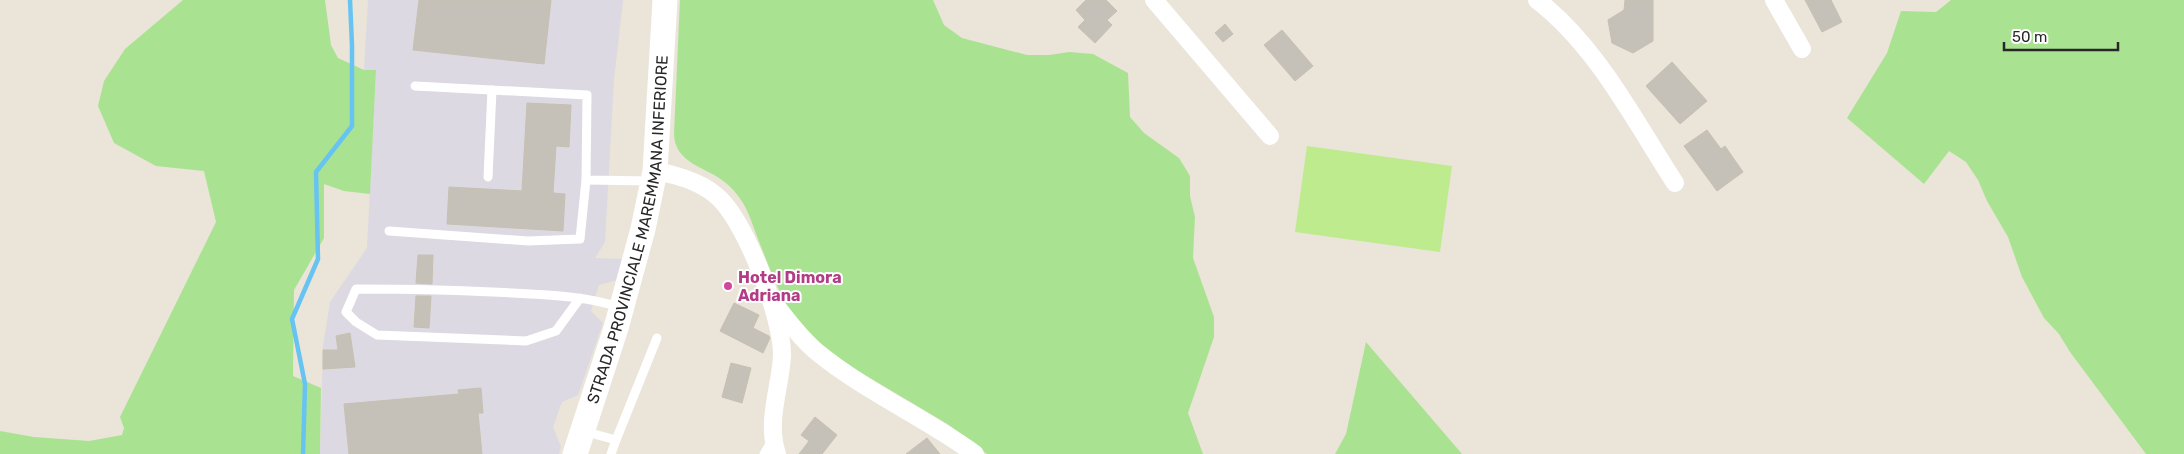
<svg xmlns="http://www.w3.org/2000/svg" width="2184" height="454" viewBox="0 0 2184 454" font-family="Rubik,sans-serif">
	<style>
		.industrial { fill: #dcd9e2 }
		.green { fill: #a9e392 }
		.pitch { fill: #bdeb8e }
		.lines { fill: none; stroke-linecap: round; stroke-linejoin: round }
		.stream { stroke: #67c3f1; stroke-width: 4.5 }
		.building { fill: #c6c1b8; stroke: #c6c0b2 }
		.service { stroke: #fff; stroke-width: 9 }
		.minor { stroke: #fff; stroke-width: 18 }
		.secondary { stroke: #fff; stroke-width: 25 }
		.hotel-dot { fill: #d1479c; stroke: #fff; stroke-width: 2 }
		.labels { text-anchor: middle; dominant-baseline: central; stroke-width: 4; stroke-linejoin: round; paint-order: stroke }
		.street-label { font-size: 16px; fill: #272727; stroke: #fff }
		.hotel-label { font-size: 16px; font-weight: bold; fill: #b23c85; stroke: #fff; text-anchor: start }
	</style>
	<rect width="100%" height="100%" fill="#ebe4d8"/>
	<path class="industrial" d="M368,0h255l-9,80 -9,162 -10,16 27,1 -5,21 -18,5 -8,26 12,12 -25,72 -16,7 -9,25 8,20 -2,7h-239l3,-108 7,-44 37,-54 9,-178h-12z"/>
	<g class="green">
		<path d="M183,0h142l6,45 7,13 26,12h12l-6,124 -26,-3 -20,-7v54l-30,52 -1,86 28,12 -1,66h-320v-23l34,6 55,4 33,-6 2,-7 -4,-11 96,-195 -12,-51 -48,-5 -42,-23 -16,-37 6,-25 21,-32z"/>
		<path d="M680,0h253l11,25 18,13 65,17h22l20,-3 24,2 35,19 2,44 14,16 35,25 11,18v20l5,21 -2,41 21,59v20l-26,76 15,41h-216l-38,-29 -126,-75c-35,-29 -49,-71 -65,-111 -9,-24 -12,-38 -32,-56 -19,-16 -52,-19 -52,-50z"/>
		<path d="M1951,0h233v454h-38l-76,-102 -11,-18 -15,-16 -22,-41 -14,-40 -21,-36 -9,-21 -12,-18 -17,-11 -25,33 -77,-66 40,-65 14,-42 35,1z"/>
		<path d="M1366,342l96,112h-127l11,-20z"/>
	</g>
	<path class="pitch" d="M1307,146l145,20 -12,86 -145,-20z"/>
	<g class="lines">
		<path class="stream" d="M303,454l2,-70 -13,-65 26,-60 -2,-87 36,-46v-81l-2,-45"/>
	</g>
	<g class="building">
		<path d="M419,0h132l-7,64 -131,-14z"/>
		<path d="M1086,0h20l11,11 -10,9 5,5 -17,18 -17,-16 7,-7 -9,-10z"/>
		<path d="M1625,0h28v41l-20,12 -21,-10 -4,-23 16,-10z"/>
		<path d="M1805,0h26l11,22 -20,10z"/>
		<path d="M1225,24l8,10 -10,8 -8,-9z"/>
		<path d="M1282,30l31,36 -18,15 -31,-36z"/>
		<path d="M1672,62l35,39 -27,23 -34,-38z"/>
		<path d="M527,103l44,2 -2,42 -13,-1 -3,47 12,1 -2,37 -116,-7 2,-37 73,4z"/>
		<path d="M1707,130l14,19 4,-3 18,26 -26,19 -33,-45z"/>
		<path d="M418,255h15l-1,29 -16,-1z"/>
		<path d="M416,296h15l-2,32 -15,-1z"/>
		<path d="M734,303l25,12 -6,13 16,8 1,2 -7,15 -43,-22z"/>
		<path d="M350,333l5,34 -32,2v-19h15l-2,-14z"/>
		<path d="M731,363l20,5 -9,35 -20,-6z"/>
		<path d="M481,388l2,25h-5l4,41h-133l-5,-50 115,-10 -1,-4z"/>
		<path d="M815,417l22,18 -15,19h-23l10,-13 -8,-6z"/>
		<path d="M927,438l13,16h-34z"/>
	</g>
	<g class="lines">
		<g class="service">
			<path d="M415,86l172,9 -1,85 65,1"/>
			<path d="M488,177l4,-87"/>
			<path d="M389,231l139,10 52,-2 6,-59"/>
			<path d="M580,298l-24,33 -30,10 -149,-6 -21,-13 -10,-10 10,-23c53,0 105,1 157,4 37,2 72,3 106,14"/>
			<path d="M583,431l33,9 41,-102"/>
			<path d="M611,454l5,-14"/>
			<path d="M764,454l9,-15"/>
		</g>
		<g class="minor">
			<path d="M1154,0l116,136"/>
			<path d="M1537,0c60,46 97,120 138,183"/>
			<path d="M1774,0l28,49"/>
			<path d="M655,171c23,4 48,11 65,28 27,27 63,120 62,157 -2,34 -16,65 -5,98"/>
			<path d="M776,306c13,16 25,33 41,46 49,40 107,65 158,102"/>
		</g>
		<path class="secondary" id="s1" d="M575,454l41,-126 27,-99 12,-58 10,-171"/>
	</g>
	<circle class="hotel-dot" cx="728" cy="286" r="5"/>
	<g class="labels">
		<g class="street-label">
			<text stroke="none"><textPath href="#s1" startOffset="232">STRADA PROVINCIALE MAREMMANA INFERIORE</textPath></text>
		</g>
		<g class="hotel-label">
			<text x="738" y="277">Hotel Dimora<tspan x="738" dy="18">Adriana</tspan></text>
		</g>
	</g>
	<path d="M2004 42v8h114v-8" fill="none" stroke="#272727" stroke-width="2.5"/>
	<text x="2012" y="42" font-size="15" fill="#272727" stroke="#ffffff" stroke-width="4" paint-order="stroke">50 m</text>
</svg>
